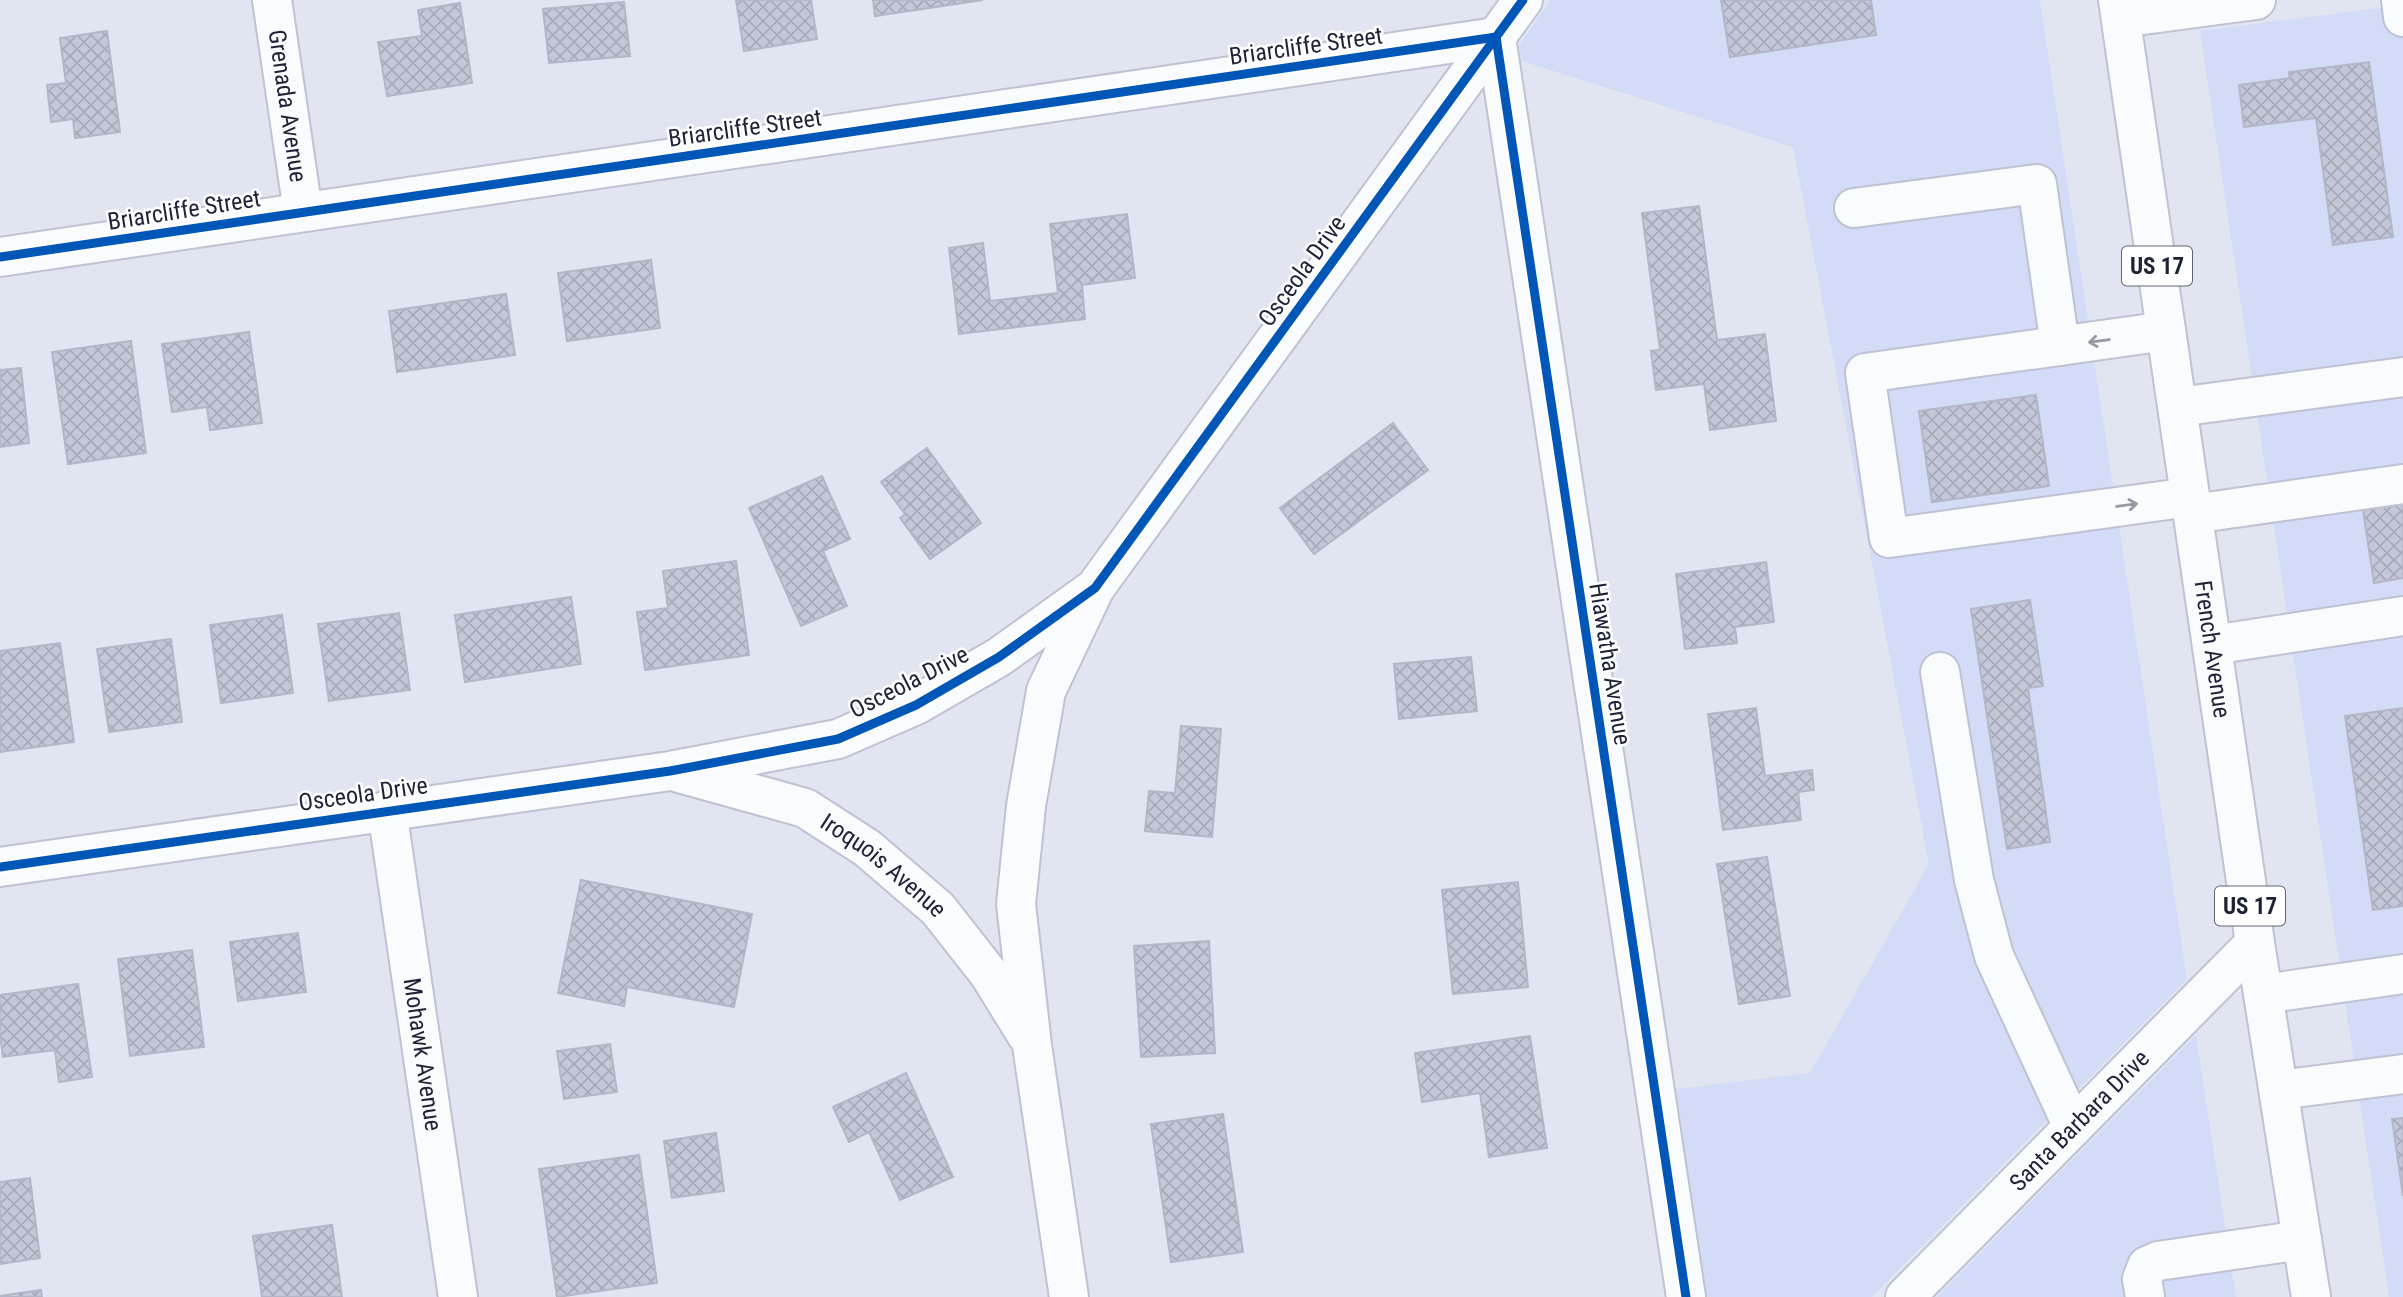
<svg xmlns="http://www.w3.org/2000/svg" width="2403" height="1297" viewBox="0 0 2403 1297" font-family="'Roboto Condensed',sans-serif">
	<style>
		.built { fill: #d4dbf6 }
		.building { fill: url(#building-cross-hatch); stroke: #b2b6c6; stroke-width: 2 }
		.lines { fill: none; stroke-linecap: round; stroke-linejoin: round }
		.minor-casing { stroke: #bec2d3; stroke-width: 42 }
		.major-casing { stroke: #bec2d3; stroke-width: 42 }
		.minor { stroke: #fafbfd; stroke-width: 38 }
		.major { stroke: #fafbfd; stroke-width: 38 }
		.cycleway-casing { stroke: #fff; stroke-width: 13 }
		.cycleway { stroke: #0057b8; stroke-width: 9 }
		.oneway { stroke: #9799a4 }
		.labels { text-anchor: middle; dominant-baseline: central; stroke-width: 5; stroke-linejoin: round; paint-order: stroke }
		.shield { fill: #fff; stroke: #616473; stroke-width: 2 }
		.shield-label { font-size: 23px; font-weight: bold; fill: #1d2237 }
		.street-label { font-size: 24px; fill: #1d2237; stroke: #fff }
	</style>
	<defs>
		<pattern id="building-cross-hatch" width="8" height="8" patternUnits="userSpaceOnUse" patternTransform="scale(1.75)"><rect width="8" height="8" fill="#c3c7d7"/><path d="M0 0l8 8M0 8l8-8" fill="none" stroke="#a7abb9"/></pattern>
	</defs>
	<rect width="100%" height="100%" fill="#e1e4f1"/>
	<g class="built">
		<path d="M1551,0h489l147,979 -315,318h-165l-31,-208 134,-16 119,-209 -136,-717 -271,-86 -3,-16z"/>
		<path d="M2403,5v1292h-14l-189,-1266z"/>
		<path d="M2196,1035l40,262h-299z"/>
	</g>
	<g class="building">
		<path d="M736,0h75l6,39 -73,12z"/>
		<path d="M873,0h110l-108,16z"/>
		<path d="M1721,0h150l5,35 -146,22z"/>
		<path d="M624,2l6,54 -81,7 -6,-54z"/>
		<path d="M460,3l12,80 -85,13 -9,-54 44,-6 -4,-26z"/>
		<path d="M107,31l13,101 -45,6 -2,-19 -22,3 -4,-37 19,-2 -6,-45z"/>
		<path d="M2369,62l24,175 -60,8 -17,-127 -72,9 -5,-42 51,-7 -1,-6z"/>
		<path d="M1699,206l18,134 48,-6 11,87 -66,9 -6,-46 -48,6 -5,-39 9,-1 -18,-137z"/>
		<path d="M1127,214l8,64 -53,7 3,34 -126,15 -10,-86 34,-5 7,58 68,-8 -8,-69z"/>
		<path d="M651,260l9,68 -93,13 -9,-68z"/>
		<path d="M506,294l9,61 -118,17 -8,-61z"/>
		<path d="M249,332l13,91 -52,7 -3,-23 -35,5 -10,-68z"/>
		<path d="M131,341l15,112 -78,11 -16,-112z"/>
		<path d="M21,368l8,75 -29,4v-77z"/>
		<path d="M2036,395l13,91 -117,16 -13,-91z"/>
		<path d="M1393,423l35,47 -114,84 -34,-46z"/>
		<path d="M927,448l54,75 -51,36 -30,-41 5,-4 -24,-32z"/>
		<path d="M822,476l28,63 -27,12 24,55 -46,20 -52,-118z"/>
		<path d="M2403,504v74l-29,5 -11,-73z"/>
		<path d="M736,561l13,94 -104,15 -8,-58 31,-4 -5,-37z"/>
		<path d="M1766,562l8,60 -39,5 2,16 -52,6 -9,-75z"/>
		<path d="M571,597l10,67 -116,18 -10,-67z"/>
		<path d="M2030,600l13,86 -15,2 22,154 -43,7 -36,-240z"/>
		<path d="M399,613l11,77 -81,11 -11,-77z"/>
		<path d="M282,615l11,78 -72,10 -11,-78z"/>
		<path d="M171,639l11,83 -73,10 -12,-83z"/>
		<path d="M60,643l14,99 -74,10v-101z"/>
		<path d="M1471,657l6,54 -78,8 -5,-55z"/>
		<path d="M1756,708l9,68 47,-6 2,20 -16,2 3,28 -78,10 -15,-116z"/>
		<path d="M2403,708v198l-30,4 -28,-194z"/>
		<path d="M1181,726l40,3 -9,108 -67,-6 4,-40 26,2z"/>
		<path d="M1767,857l23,139 -51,8 -22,-140z"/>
		<path d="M581,880l171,34 -18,93 -107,-20 -3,19 -66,-13z"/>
		<path d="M1518,882l10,105 -75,7 -11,-104z"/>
		<path d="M298,933l8,59 -68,9 -8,-59z"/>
		<path d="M1209,941l6,112 -74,4 -7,-111z"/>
		<path d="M192,950l12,97 -74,9 -12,-97z"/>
		<path d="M78,984l14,93 -33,5 -4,-32 -52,7 -3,-22v-40z"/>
		<path d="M1530,1036l17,112 -58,9 -9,-64 -58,9 -7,-49z"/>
		<path d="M610,1044l7,48 -53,7 -7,-48z"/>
		<path d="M906,1073l47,104 -53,23 -31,-68 -20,10 -16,-35z"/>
		<path d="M1223,1114l20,138 -72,10 -20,-138z"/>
		<path d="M2403,1118v78l-11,-77z"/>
		<path d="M716,1133l8,58 -52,7 -8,-57z"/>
		<path d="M639,1155l18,128 -100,14 -18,-128z"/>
		<path d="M30,1178l10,80 -40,6v-82z"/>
		<path d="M332,1225l10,72h-80l-9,-61z"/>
		<path d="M41,1290l1,7h-42v-1z"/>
	</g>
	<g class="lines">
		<defs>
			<g id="minor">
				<path id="s1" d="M272,0l31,212"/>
				<path d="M2401,0l2,17"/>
				<path d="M2121,18l135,-18"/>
				<path d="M1854,208l183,-24 23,162"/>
				<path d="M0,257l1496,-220 190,1260"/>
				<path d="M2166,331l-301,42 24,165 301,-41"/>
				<path d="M2178,407l225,-30"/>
				<path d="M2193,514l210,-30"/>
				<path d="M2212,645l191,-29"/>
				<path d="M1940,672l34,208 20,76 79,171"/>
				<path id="s2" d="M679,773l126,35 62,40 71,61 51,65 37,60"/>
				<path id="s3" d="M387,810l71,487"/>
				<path d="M0,867l670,-96 168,-32 78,-34 83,-48 96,-69 428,-588"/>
				<path d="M2263,994l140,-20"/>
				<path d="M2279,1090l124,-16"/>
				<path d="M1069,1297l-37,-252 -16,-141 10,-98 20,-115 48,-101"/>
				<path id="s4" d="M1905,1297l350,-354"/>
				<path d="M2145,1297l-3,-18 5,-13 11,-5 144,-21"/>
			</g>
			<g id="major">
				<path id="s5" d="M2118,0l137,943 56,354"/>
			</g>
		</defs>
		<use href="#minor" class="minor-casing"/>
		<use href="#major" class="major-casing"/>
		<use href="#minor" class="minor"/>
		<use href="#major" class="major"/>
		<defs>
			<g id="cycleway">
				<path d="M0,257l1496,-220 190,1260"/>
				<path d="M0,867l670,-96 168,-32 78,-34 83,-48 96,-69 428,-588"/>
			</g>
		</defs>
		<use href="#cycleway" class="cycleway-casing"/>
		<use href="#cycleway" class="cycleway"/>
	</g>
	<defs><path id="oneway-shaft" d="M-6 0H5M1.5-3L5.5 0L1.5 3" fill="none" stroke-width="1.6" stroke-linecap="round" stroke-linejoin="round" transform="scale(1.75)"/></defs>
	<g class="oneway">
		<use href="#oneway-shaft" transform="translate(2099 341) rotate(172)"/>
		<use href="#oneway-shaft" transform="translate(2127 505) rotate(-8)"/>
	</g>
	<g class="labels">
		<g class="shield">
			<rect x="2122" y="246.5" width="70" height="39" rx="5"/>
			<rect x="2215" y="886.5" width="70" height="39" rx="5"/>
		</g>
		<g class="shield-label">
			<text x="2157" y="266">US 17</text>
			<text x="2250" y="906">US 17</text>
		</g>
		<g class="street-label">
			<text transform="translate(1306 46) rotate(-8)">Briarcliffe Street</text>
			<text stroke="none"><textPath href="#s1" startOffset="107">Grenada Avenue</textPath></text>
			<text transform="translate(745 128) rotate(-8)">Briarcliffe Street</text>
			<text transform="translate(184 210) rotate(-9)">Briarcliffe Street</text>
			<text transform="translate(1302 271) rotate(-54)">Osceola Drive</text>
			<text stroke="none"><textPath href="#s5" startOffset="656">French Avenue</textPath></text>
			<text transform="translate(1610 664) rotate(81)">Hiawatha Avenue</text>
			<text transform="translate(909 682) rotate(-27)">Osceola Drive</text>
			<text transform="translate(363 794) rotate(-8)">Osceola Drive</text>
			<text stroke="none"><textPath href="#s2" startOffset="228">Iroquois Avenue</textPath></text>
			<text stroke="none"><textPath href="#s3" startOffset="247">Mohawk Avenue</textPath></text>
			<text stroke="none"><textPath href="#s4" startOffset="248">Santa Barbara Drive</textPath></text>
		</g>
	</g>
</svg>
